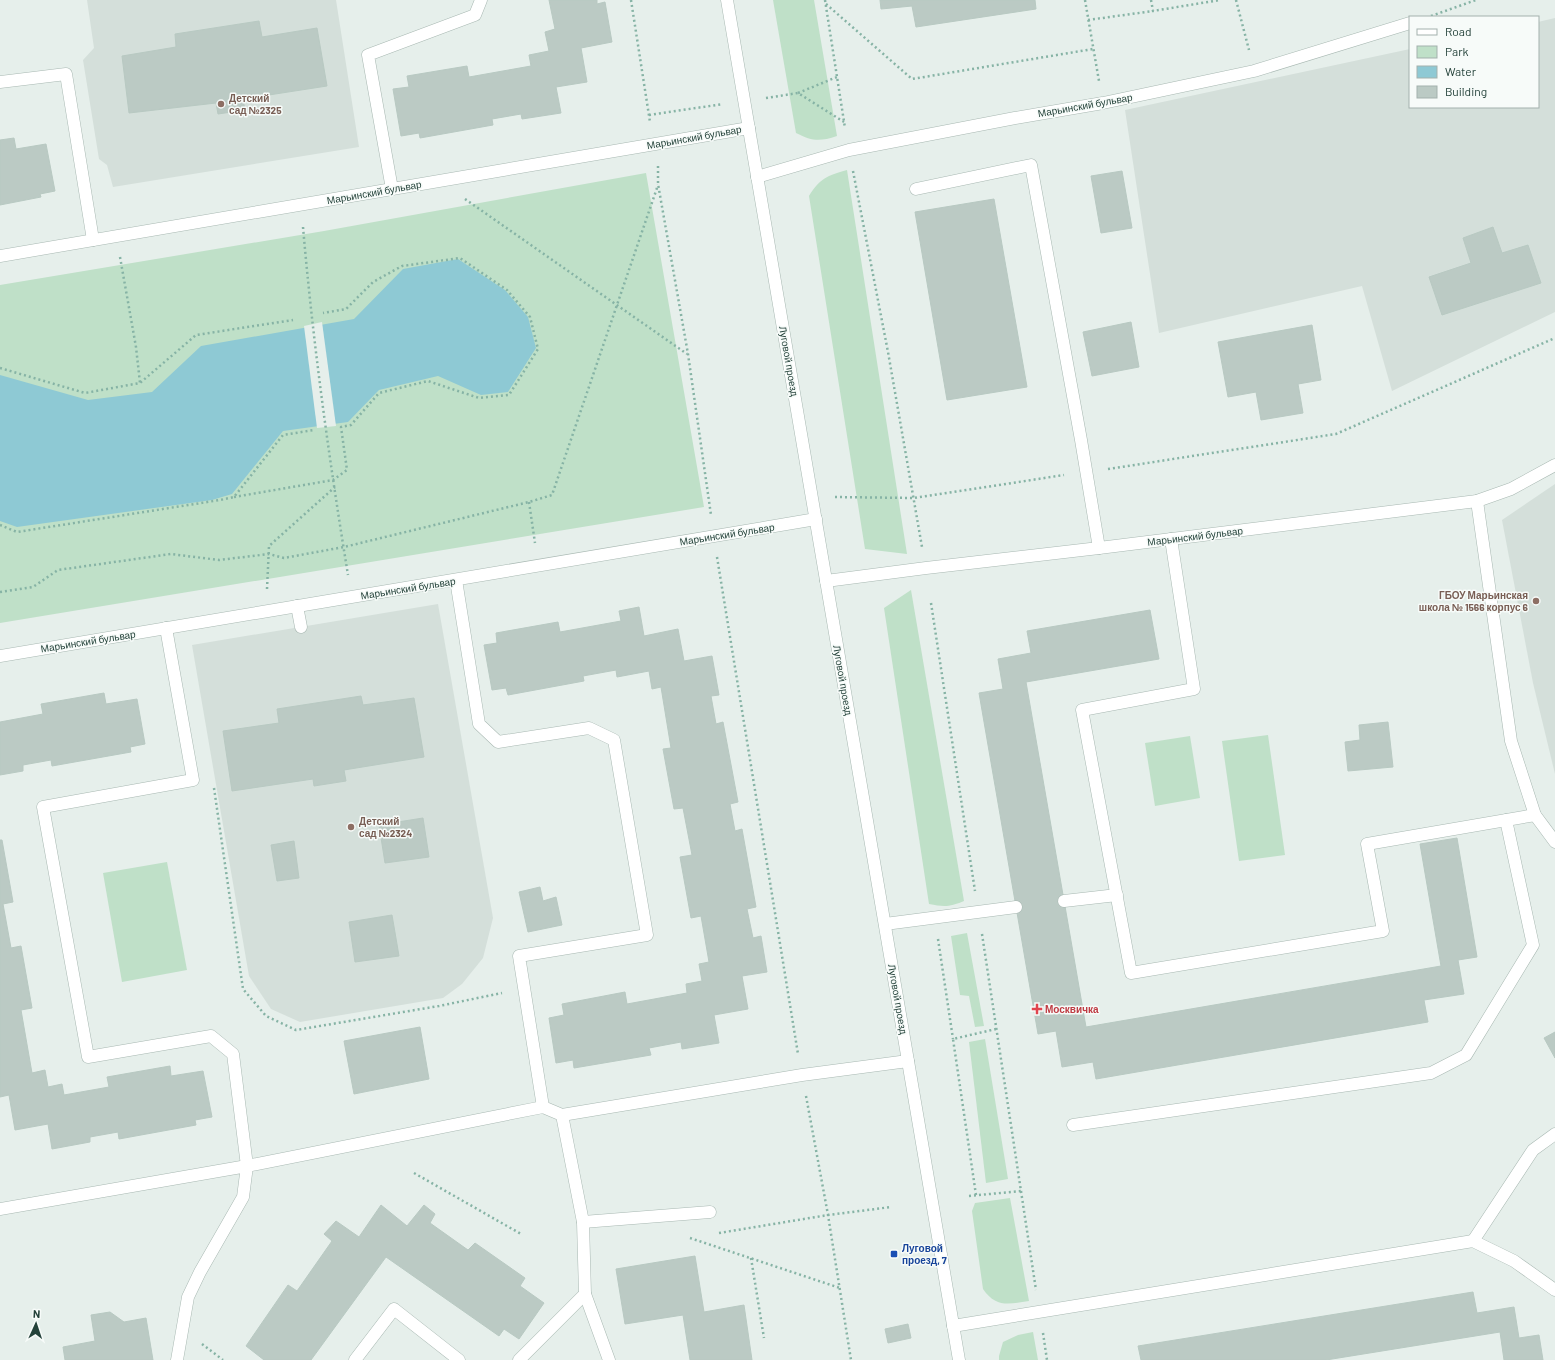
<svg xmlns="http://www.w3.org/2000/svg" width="1555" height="1360" viewBox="0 0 1555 1360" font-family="Barlow,sans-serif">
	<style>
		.built { fill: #d4dfda }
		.green { fill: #bfe0c8 }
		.water { fill: #8ec9d4 }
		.pier { fill: #e6efeb }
		.building { fill: #bbcac4; stroke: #b8c9c2 }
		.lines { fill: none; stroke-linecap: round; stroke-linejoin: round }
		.service-casing { stroke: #a8b8b2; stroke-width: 13 }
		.minor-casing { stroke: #a8b8b2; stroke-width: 13 }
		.tertiary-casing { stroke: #a8b8b2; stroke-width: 13 }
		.path { stroke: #86b3a5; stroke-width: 2.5; stroke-dasharray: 2 3; stroke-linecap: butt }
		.service { stroke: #fff; stroke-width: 12 }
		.minor { stroke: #fff; stroke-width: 12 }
		.tertiary { stroke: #fff; stroke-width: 12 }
		.education-dot { fill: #8d6e63; stroke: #f7fbf9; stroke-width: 1.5 }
		.health-dot { fill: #e0444e; stroke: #f7fbf9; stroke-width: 1.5 }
		.transit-dot { fill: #1a4fb4; stroke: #f7fbf9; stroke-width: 1.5 }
		.labels { text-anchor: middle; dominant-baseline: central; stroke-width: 3; stroke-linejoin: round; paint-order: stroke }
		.education-label { font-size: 10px; font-weight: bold; fill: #785e54; stroke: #f7fbf9; text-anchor: start }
		.street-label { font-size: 10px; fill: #24423a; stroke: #f7fbf9 }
		.health-label { font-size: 10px; font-weight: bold; fill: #be3a42; stroke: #f7fbf9; text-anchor: start }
		.transit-label { font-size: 10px; font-weight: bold; fill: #164399; stroke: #f7fbf9; text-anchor: start }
	</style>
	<rect width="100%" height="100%" fill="#e6efeb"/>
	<g class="built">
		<path d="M87,0h249l23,147 -246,40 -6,-22 -8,-6 -16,-99 11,-12z"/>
		<path d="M1555,18v294l-163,79 -30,-105 -203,47 -34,-223 285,-61v58h128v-85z"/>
		<path d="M1555,484v290l-22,-91 -31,-163z"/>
		<path d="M438,604l55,314 -10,40 -21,26 -19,14 -143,24 -29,-13 -22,-33 -57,-331z"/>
	</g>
	<g class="green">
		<path d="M773,0h41l23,136c-18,6 -25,5 -41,-3z"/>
		<path d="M847,170l60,384 -42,-5 -56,-353c11,-18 18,-20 38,-26z"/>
		<path d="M646,173l58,334 -704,116v-338l324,-54z"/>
		<path d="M911,590l53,311c-14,6 -20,6 -35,3l-45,-296z"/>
		<path d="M1268,735l17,120 -46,6 -17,-120z"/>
		<path d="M1190,736l10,62 -45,8 -10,-63z"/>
		<path d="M167,862l20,108 -65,12 -19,-109z"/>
		<path d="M967,933l17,93 -9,1 -6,-31 -9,-1 -9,-59z"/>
		<path d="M985,1039l23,140 -22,4 -17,-141z"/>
		<path d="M1010,1198l19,103c-20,3 -33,7 -46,-12l-11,-78 3,-8z"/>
		<path d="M1033,1332l5,28h-39v-4l4,-14 15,-7z"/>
	</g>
	<path class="water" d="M458,259l47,31 23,27 8,31 -28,44 -27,3 -43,-19 -59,14 -31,32 -65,9 -51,63 -20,6 -195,27 -17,-6v-146l88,25 64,-8 49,-46 153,-27 49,-50z"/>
	<path class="pier" d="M322,322l14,104 -19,2 -13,-102z"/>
	<g class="building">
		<path d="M549,0h48v4l8,-2 7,40 -31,6 6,34 -31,5 5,26 -39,6 -1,-5 -29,5 1,6 -73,13 -1,-5 -18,3 -8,-47 16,-2 -2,-11 60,-10 2,11 62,-11 -2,-11 20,-4 -4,-19 10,-3z"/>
		<path d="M880,0h155l1,9 -120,18 -4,-21 -31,3z"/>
		<path d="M259,21l3,16 55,-9 10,58 -84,13 2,11 -27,4 -2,-11 -87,10 -7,-57 54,-9 -1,-13z"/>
		<path d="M14,138l2,11 30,-5 9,47 -15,3 1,3 -41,8v-65z"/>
		<path d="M1122,171l10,57 -31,5 -10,-57z"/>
		<path d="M994,199l33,188 -80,13 -32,-188z"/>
		<path d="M1493,227l9,26 26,-8 13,38 -99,32 -13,-38 42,-14 -8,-25z"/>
		<path d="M1131,322l8,45 -47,9 -9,-44z"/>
		<path d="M1312,325l9,55 -23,4 5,29 -42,7 -5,-28 -28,5 -10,-55z"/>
		<path d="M639,607l5,29 34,-7 6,32 28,-5 7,39 -8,1 5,28 7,-2 15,80 -8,2 5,27 7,-2 14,78 -9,2 6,29 8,-2 6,36 -25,4 6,33 -34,6 5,28 -37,6 -1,-7 -32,6 2,7 -77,13 -1,-8 -17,3 -7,-45 15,-3 -2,-11 63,-12 2,12 60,-11 -1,-9 16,-3 -3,-17 10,-2 -8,-46 -10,2 -11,-61 12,-2 -9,-47 -9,1 -11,-60 8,-1 -10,-61 -9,2 -3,-18 -32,6 -1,-7 -33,6 1,5 -76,14 -2,-7 -14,2 -8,-45 13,-2 -1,-10 62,-11 2,10 61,-11 -2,-10z"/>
		<path d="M1150,610l9,49 -133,23 60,345 355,-61 -21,-122 37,-6 20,119 -19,3 6,34 -40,6 4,22 -332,57 -3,-17 -31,5 -6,-36 -18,3 -59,-341 24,-4 -5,-30 33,-6 -4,-22z"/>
		<path d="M104,693l2,11 31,-5 8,45 -15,3 1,5 -79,14 -1,-6 -28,5v6l-23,4v-53l43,-8 -2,-10z"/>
		<path d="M361,696l2,9 51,-7 10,59 -80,13 2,11 -32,5 -1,-7 -81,12 -9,-60 56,-8 -2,-14z"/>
		<path d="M1388,722l5,45 -45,4 -3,-29 15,-2 -1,-15z"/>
		<path d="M423,818l6,39 -44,6 -6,-38z"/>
		<path d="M0,840h2l11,62 -10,2 8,44 10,-2 11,62 -11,2 11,63 13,-3 3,17 14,-3 2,11 45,-8 -2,-10 63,-11 1,10 32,-5 9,46 -17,3 1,5 -77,14 -1,-7 -28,5v5l-38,7 -4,-25 -33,6 -6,-35 -9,2z"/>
		<path d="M294,841l5,37 -22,3 -6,-36z"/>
		<path d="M540,887l3,14 13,-4 6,28 -34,7 -9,-40z"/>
		<path d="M392,915l7,41 -44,6 -6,-40z"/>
		<path d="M420,1027l9,52 -75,15 -10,-53z"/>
		<path d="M1555,1032v26l-11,-20z"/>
		<path d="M381,1205l26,21 17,-21 11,9 -5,9 38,27 7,-7 50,35 -5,8 24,17 -25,36 -15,-10 -5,7 -113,-79 -75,103h-47l-18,-14 42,-61 9,6 35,-50 -8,-7 12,-13 23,16z"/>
		<path d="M695,1256l9,56 40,-7 8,55h-62l-7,-45 -58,9 -9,-55z"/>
		<path d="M1473,1292l4,21 37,-6 5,31 20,-3 4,25h-39l-4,-28 -174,28h-185l-3,-14z"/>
		<path d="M110,1312l14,10 22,-4 7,42h-88l-2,-13 32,-6 -4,-26z"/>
		<path d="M908,1324l3,14 -23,5 -3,-14z"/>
	</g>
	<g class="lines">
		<defs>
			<g id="service">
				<path d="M0,82l66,-8 27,166"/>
				<path d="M757,177l92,-27 166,-32 88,-15 151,-32 156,-48"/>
				<path d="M392,189l-24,-134 107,-40 6,-15"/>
				<path d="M916,189l115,-24 50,275 18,108"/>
				<path d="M1477,501l34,240 24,74 20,27"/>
				<path d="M1171,539l23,150 -112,21 49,263 252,-42 -16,-87 168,-29"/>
				<path d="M456,580l23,144 19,18 91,-14 25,12 33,195 -128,21 24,151"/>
				<path d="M297,606l4,21"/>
				<path d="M166,628l27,152 -150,27 45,250 123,-21 22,18 14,112 296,-59 19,8 240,-40 106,-14"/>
				<path d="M1064,901l53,-6"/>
				<path d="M885,924l131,-17"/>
				<path d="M562,1115l21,107 2,72 24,66"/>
				<path d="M1073,1125l358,-52 35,-18 67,-110 -27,-125"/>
				<path d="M0,1209l247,-43 -4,31 -43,75 -12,25 -11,63"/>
				<path d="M583,1222l127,-10"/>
				<path d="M1473,1241l60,-91 22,-16"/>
				<path d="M953,1326l520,-85 41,20 41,29"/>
				<path d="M355,1360l39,-51 65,51"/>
				<path d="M519,1360l66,-66"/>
			</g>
			<g id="minor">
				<path d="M0,256l749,-128"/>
				<path d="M826,581l100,-13 173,-20 378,-47 34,-12 44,-24"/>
				<path d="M0,656l816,-137"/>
			</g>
			<path id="tertiary" d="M727,0l232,1360"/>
		</defs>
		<use href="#service" class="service-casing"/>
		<use href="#minor" class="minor-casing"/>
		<use href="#tertiary" class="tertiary-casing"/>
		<g class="path">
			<path d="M631,0l19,122"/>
			<path d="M825,0l20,128"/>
			<path d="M1085,0l14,81"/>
			<path d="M1151,0l2,11 67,-11"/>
			<path d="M1236,0l13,50"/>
			<path d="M826,4l86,75 181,-30"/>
			<path d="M1431,16l45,-16"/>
			<path d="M1088,20l65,-9"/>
			<path d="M798,93l39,-16"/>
			<path d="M766,98l32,-5 46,29"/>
			<path d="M649,115l74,-11"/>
			<path d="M658,166v18l30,170 23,161"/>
			<path d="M853,171l35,181 34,195"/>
			<path d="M465,199l222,155"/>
			<path d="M303,227c10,116 26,232 45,348"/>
			<path d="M120,257l16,90 4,36"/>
			<path d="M0,368l85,25 55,-10 56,-48 97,-15"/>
			<path d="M1108,469l228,-35 219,-96"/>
			<path d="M234,497l99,-17 14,-10 -6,-43 10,-2 28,-32 49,-12 51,17 30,-3 29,-46 -8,-32 -23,-27 -47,-32 -58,8 -29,16 -27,27 -23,4"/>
			<path d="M835,497l79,1 150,-23"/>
			<path d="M529,502l6,41"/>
			<path d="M0,525l17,7 203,-32 14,-3 49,-62 31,-5"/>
			<path d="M717,557l81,497"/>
			<path d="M267,589l2,-43 66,-59"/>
			<path d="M0,592l33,-5 25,-17 113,-16 48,6 50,-6 15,4 60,-11 185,-45 23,-7 106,-310"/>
			<path d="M931,603l44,288"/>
			<path d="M214,788l29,201 23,27 30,14 143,-24 63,-13"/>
			<path d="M982,934l54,356"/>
			<path d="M938,939l15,100"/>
			<path d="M806,1096l22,119 23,145"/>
			<path d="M414,1173l107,61"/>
			<path d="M976,1195l-23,-156 43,-10"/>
			<path d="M969,1196l52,-5"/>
			<path d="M719,1233l109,-18 63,-8"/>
			<path d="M690,1238l150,50"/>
			<path d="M751,1258l13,80"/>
			<path d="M1043,1333l4,27"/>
			<path d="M202,1344l21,16"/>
		</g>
		<use href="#service" class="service"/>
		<use href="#minor" class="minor"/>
		<use href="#tertiary" class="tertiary"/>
	</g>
	<g class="education-dot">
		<circle cx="221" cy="104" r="4"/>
		<circle cx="1536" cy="601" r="4"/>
		<circle cx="351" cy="827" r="4"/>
	</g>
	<path class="health-dot" d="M1035 1003h4v4h4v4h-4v4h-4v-4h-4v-4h4z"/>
	<rect class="transit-dot" x="890" y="1250" width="8" height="8" rx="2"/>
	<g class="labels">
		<g class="education-label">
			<text x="229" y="98">Детский<tspan x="229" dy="12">сад №2325</tspan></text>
			<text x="1528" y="595" text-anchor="end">ГБОУ Марьинская<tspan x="1528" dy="12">школа № 1566 корпус 6</tspan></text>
			<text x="359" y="821">Детский<tspan x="359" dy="12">сад №2324</tspan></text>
		</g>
		<g class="street-label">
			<text transform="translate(1085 105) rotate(-10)">Марьинский бульвар</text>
			<text transform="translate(694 137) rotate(-10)">Марьинский бульвар</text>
			<text transform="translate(374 192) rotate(-10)">Марьинский бульвар</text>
			<text transform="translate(789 361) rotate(80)">Луговой проезд</text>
			<text transform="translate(727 534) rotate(-9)">Марьинский бульвар</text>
			<text transform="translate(1195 536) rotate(-7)">Марьинский бульвар</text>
			<text transform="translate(408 588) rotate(-9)">Марьинский бульвар</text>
			<text transform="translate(88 641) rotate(-9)">Марьинский бульвар</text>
			<text transform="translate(843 680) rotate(80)">Луговой проезд</text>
			<text transform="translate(898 999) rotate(80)">Луговой проезд</text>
		</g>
		<g class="health-label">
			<text x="1045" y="1009">Москвичка</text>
		</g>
		<g class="transit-label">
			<text x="902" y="1248">Луговой<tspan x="902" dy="12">проезд, 7</tspan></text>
		</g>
	</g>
	<rect x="1409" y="16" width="130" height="92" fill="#f7fbf9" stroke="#a3b1ad"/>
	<rect x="1417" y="29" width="20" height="6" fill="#ffffff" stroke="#a3b1ad"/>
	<text x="1445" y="36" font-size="12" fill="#24423a">Road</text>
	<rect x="1417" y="46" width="20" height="12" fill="#bfe0c8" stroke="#a3b1ad"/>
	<text x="1445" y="56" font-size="12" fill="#24423a">Park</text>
	<rect x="1417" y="66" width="20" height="12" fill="#8ec9d4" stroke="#a3b1ad"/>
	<text x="1445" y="76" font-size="12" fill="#24423a">Water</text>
	<rect x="1417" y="86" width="20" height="12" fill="#bbcac4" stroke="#a3b1ad"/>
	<text x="1445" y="96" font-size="12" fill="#24423a">Building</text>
	<g transform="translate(36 1324) rotate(3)" stroke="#f7fbf9" stroke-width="3" paint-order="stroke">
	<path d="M0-3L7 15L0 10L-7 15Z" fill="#24423a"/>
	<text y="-6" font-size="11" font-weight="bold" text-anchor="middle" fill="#24423a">N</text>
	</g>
</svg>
